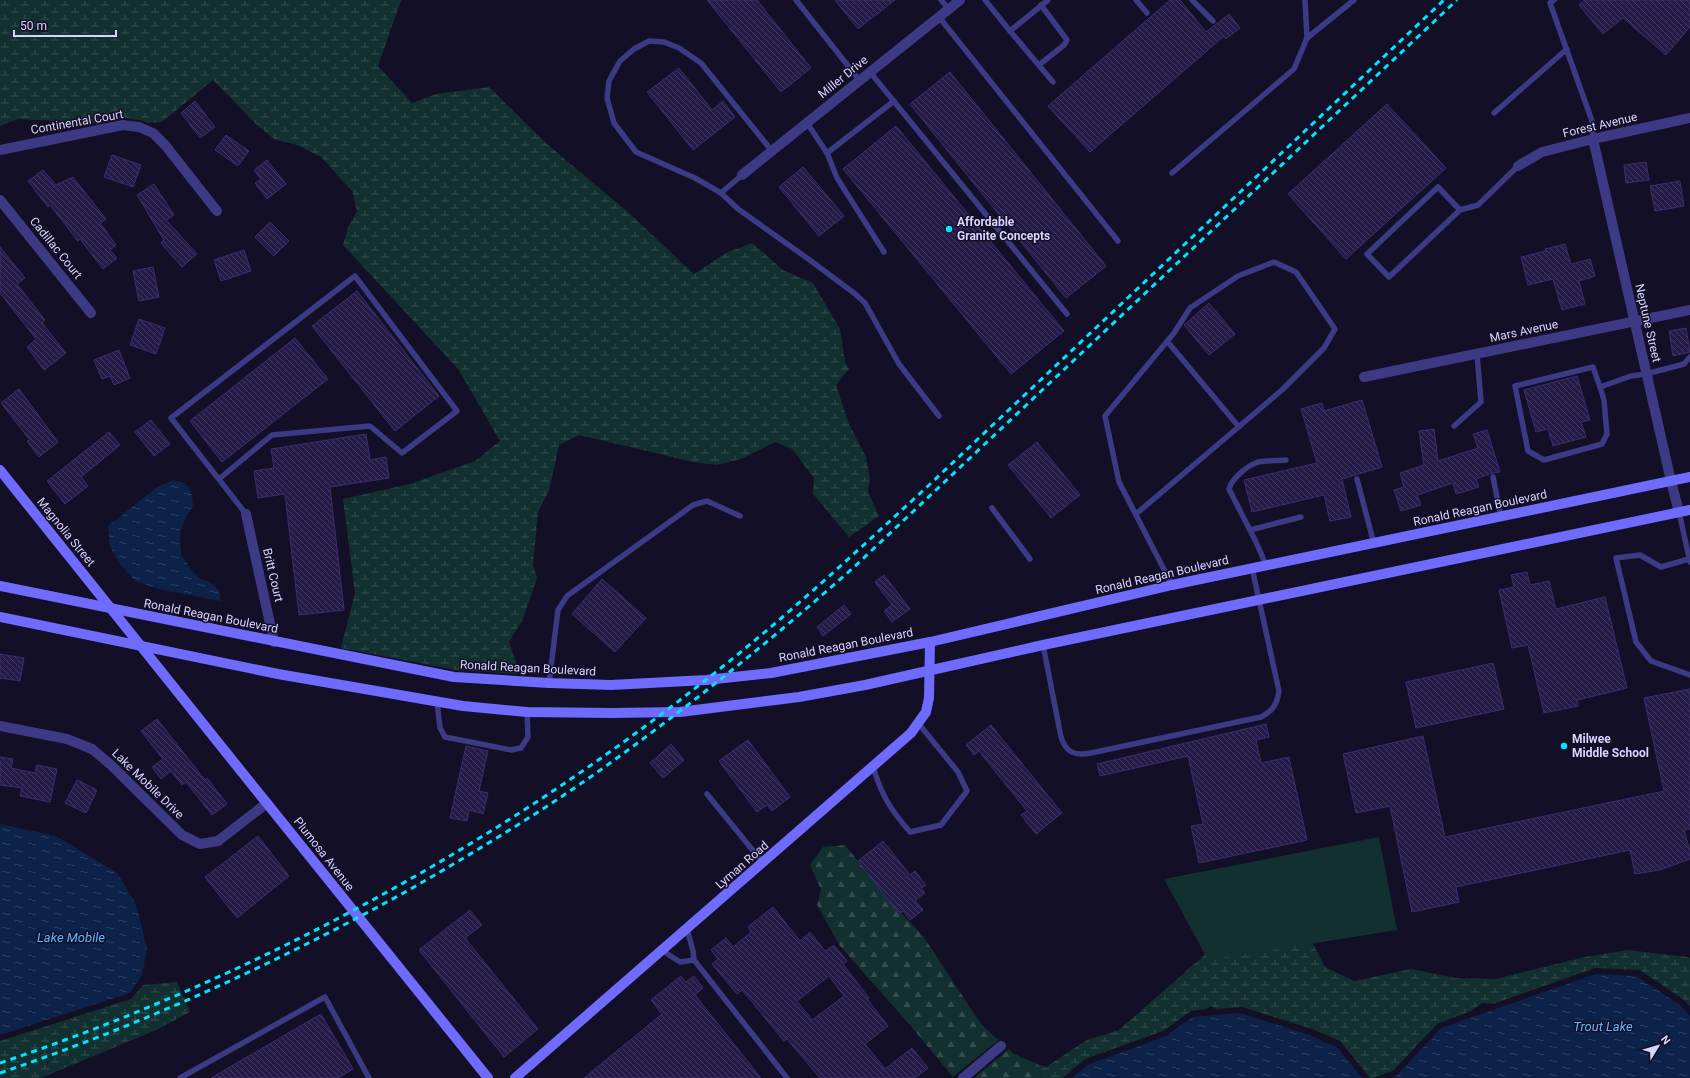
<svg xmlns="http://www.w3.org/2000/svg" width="1690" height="1078" viewBox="0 0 1690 1078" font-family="Roboto,sans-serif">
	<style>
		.forest { fill: url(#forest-firs) }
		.wetland { fill: url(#wetland-marsh) }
		.garden { fill: #12302f }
		.water { fill: url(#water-ripples) }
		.building { fill: url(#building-back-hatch); stroke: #3b2d73; fill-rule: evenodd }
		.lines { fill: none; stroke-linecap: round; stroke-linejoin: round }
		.lane { stroke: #3d3a85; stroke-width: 5.5 }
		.street { stroke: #3d3a85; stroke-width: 10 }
		.secondary { stroke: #6f6bff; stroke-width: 10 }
		.rail { stroke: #00e5ff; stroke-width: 3; stroke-dasharray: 6 5; stroke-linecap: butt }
		.poi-dot { fill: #00e5ff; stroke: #130f26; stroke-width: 1.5 }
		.labels { text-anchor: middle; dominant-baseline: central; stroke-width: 3; stroke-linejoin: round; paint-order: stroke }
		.street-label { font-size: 12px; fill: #d9d4ff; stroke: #130f26 }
		.poi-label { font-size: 12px; font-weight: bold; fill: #d9d4ff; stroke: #130f26; text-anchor: start }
		.water-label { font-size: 13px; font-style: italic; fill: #62b6ff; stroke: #130f26 }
	</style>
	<defs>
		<pattern id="forest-firs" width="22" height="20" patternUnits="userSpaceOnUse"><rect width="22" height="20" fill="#12302f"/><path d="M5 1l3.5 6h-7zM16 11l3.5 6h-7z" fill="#344d4e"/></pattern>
		<pattern id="wetland-marsh" width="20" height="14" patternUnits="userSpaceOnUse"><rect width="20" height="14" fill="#12302f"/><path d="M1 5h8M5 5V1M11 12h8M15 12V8" fill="none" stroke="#344d4e"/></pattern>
		<pattern id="water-ripples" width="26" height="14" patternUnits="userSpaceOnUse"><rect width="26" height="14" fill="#0c2248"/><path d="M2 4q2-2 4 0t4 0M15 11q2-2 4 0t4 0" fill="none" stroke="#2f4163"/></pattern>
		<pattern id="building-back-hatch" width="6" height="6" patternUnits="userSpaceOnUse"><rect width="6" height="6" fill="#241b47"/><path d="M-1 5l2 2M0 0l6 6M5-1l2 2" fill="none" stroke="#433b63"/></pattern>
	</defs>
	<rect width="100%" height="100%" fill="#130f26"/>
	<g class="forest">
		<path d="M845,845l45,56 33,35 58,88 17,16 -45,37 -44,-53 -69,-78 -23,-41 4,-16 -11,-24 13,-18z"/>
		<path d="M1009,1049l3,4 26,11 3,14h-67z"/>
	</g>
	<g class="wetland">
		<path d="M0,0h402l-2,3 -22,63 34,37 24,-9 53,-7 58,57 82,69 65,61 32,-21 26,-10 31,27 30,13 27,46 5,33 4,7 -13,16 13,39 17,33 4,22 -2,13 11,24 -30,21 -36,-43 1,-16 -22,-29 -17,-7 -34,17 -24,6 -24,-3 -114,-27 -20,10 -10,46 -11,21 -5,53 4,13 -14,41 -14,23 8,23 4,3 -4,6 -61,-4 -115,-22 14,-55 -12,-94 67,-15 65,-23 25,-20 -42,-72 -115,-124 6,-20 8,-13 -5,-21 -31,-34 -24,-12 -23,-6 -17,-14 -44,-45 -51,42 -14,1 -8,-3 -15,-2 -29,5 -78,-4 -18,7z"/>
		<path d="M1310,938l15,29 29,14 57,-12 44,9 41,1 89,-22 42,-7 61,7 2,1v48l-6,-6 -44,-30 -45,-2 -102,36 -11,-1 -11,8 -34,13 -44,47 -21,7h-2l-30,-37 -28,-12 -70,-22 -26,2 -5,-3 -5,3 -15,2 -28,20 -78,28 -22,19h-22l-3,-14 8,3 41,-27 32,-10 98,-86z"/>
		<path d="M177,982l13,30 -34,18 -115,48h-41v-37l131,-42 12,-14z"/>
	</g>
	<path class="garden" d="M1379,837l18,93 -189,30 -44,-81z"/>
	<g class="water">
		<path d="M173,480c17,2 19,10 20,26l-8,12 -5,16 1,20 11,17 8,8 10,3 9,8 2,11 -59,-11 -27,-9 -14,-16 -11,-18 -2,-21 48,-38z"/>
		<path d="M0,824l56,12 61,37 19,31 11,44 -5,27 -12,18 -130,42z"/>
		<path d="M1596,974l40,2 44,29 10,11v62h-299l5,-2 45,-48z"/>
		<path d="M1240,1013l69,22 28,12 25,31h-290l15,-13 79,-29 27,-19z"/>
	</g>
	<g class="building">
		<path d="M707,0h50l54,68 -30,24z"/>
		<path d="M835,0h60l-37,29z"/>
		<path d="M1170,0h10l26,32 23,-18 11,14 -14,11 -2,-3 -134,116 -42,-46z"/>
		<path d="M1585,0h105v27l-24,28 -43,-37 -20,16 -24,-29z"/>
		<path d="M679,68l33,42 11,-9 12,16 -42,33 -46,-58z"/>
		<path d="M950,72l156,194 -40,32 -156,-194z"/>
		<path d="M195,101l20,26 -15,11 -19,-25z"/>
		<path d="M1387,104l59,64 -100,91 -58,-65z"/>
		<path d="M896,126l168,205 -53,43 -168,-205z"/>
		<path d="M226,135l23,16 -11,15 -23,-16z"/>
		<path d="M112,155l29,10 -8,22 -29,-10z"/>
		<path d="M267,160l19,24 -19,15 -12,-16 6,-4 -7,-9z"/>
		<path d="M1646,162l3,18 -23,3 -2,-18z"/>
		<path d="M803,167l41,49 -25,20 -40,-49z"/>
		<path d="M43,170l13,15 17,-8 33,42 -6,4 16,22 -6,5 7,8 -14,11 -23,-30 -2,2 -28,-36 -2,2 -20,-26z"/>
		<path d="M1680,181l4,25 -29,5 -5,-25z"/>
		<path d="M154,184l20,31 -8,5 31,34 -15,13 -21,-24 3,-3 -27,-45z"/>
		<path d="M270,222l19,19 -15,15 -19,-19z"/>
		<path d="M1565,244l6,20 19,-5 5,17 -16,5 6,23 -23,6 -9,-31 -25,6 -7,-28 25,-6 -1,-2z"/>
		<path d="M0,247l25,31 -8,6 28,36 -3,3 24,30 -22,17 -17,-23 9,-8 -36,-46z"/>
		<path d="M244,250l7,21 -30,10 -7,-21z"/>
		<path d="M153,267l6,30 -20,4 -6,-30z"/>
		<path d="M357,291l82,105 -44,35 -83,-105z"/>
		<path d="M1209,303l26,31 -26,21 -25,-30z"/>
		<path d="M139,319l26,9 -9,26 -26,-9z"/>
		<path d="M1686,328l4,24 -17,4 -4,-25z"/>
		<path d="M295,338l33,41 -106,83 -32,-41z"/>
		<path d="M119,350l11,28 -16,7 -4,-9 -8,3 -8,-19z"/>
		<path d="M1577,376l13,44 -9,2 5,15 -33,9 -5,-17 -12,3 -12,-42z"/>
		<path d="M19,389l39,53 -19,15 -12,-16 3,-1 -29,-37z"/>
		<path d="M1362,400l20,67 -40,12 9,38 -21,4 -6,-26 -72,17 -8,-32 73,-17 -16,-54 21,-6 2,8z"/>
		<path d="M151,420l19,24 -16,12 -19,-24z"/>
		<path d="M1434,429l4,32 40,-13 -5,-14 14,-4 13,42 -8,1 -16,6 3,8 -23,7 -3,-11 -36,12 4,10 -20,6 -7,-21 10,-3 -4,-14 24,-8 -5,-34z"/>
		<path d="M109,432l11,13 -39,32 7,9 -23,18 -18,-23z"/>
		<path d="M366,434l4,26 16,-3 3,21 -59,9 14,123 -45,5 -14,-121 -27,4 -4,-27 20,-3 -3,-19z"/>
		<path d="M1037,442l43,53 -29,23 -43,-53z"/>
		<path d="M1527,572l3,13 19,-4 7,28 49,-12 22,91 -50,12 1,6 -34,7 -16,-68 -16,3 -13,-58 15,-3 -3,-12z"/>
		<path d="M884,575l26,34 -18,13 -8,-11 8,-6 -17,-23z"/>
		<path d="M602,579l44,39 -31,34 -43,-38z"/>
		<path d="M844,605l7,9 -28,22 -6,-9z"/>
		<path d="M0,654l24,4 -4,23 -20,-3z"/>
		<path d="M1493,663l11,46 -88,19 -10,-46z"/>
		<path d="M1690,689v140l-6,1 6,21v8l-30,11 -25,4 -5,-24 -174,37 3,15 -47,10 -22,-106 -34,7 -13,-59 80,-18 22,101 219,-46 -20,-93z"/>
		<path d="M157,719l48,61 2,-2 20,26 -15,11 -26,-33 -4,3 -11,-14 -10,8 -9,-12 11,-8 -22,-28z"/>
		<path d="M1266,724l3,13 -13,3 5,23 28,-6 18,83 -108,23 -8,-37 12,-2 -15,-68 -88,20 -3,-12z"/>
		<path d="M991,725l71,88 -26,21 -15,-19 6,-4 -48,-60 -5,4 -8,-10z"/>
		<path d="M748,740l42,57 -18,14 -5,-6 -10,7 -38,-51z"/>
		<path d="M671,744l13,16 -21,18 -13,-15z"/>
		<path d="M466,746l22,5 -9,40 9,2 -5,21 -14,-4 -2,11 -17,-3z"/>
		<path d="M0,757l13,2 -2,9 24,5 2,-8 20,4 -7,33 -30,-6 2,-8 -22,-3z"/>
		<path d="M77,780l20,10 -11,23 -21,-10z"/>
		<path d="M258,836l31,40 -52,42 -32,-41z"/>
		<path d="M883,841l27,34 5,-4 11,14 -5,3 4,5 -10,7 8,10 -13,10 -7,-9 -4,3 -41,-53z"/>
		<path d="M773,907l27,34 10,-9 15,19 9,-6 13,16 -4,3 26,34 -2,1 21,27 -23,18 20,25 27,-21 16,20 -13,10h-95l-33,-39 -3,2 -42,-51 -5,4 -25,-30 6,-5 -7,-9 15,-12 7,9 18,-15 -3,-5zM829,976l15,20 -32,24 -15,-19z"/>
		<path d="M470,910l12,15 -17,13 73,91 -34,28 -85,-107z"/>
		<path d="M681,976l5,6 8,-6 9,12 -8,7 66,83h-177l78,-64 -11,-14z"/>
		<path d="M321,1014l32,55 -15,9h-127z"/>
	</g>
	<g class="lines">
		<g class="lane">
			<path d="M796,0l64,81"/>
			<path d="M941,0l8,9"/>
			<path d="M985,0l25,31 38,-31"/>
			<path d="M1136,0l11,13"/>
			<path d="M1192,0l21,21"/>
			<path d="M1305,0l2,38 47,-38"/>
			<path d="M1554,0l-4,3 42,118 1,18"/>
			<path d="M939,17l179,224"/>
			<path d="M1010,31l43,51"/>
			<path d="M1039,65l25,-20 3,-5 -26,-35"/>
			<path d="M870,72l197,242"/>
			<path d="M1494,113l73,-64"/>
			<path d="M807,123l20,30 67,-52"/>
			<path d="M827,153l10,25 47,74"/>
			<path d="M1172,173l122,-104 13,-31"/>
			<path d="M742,175l-21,18 -26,-15 -59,-26 -22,-29 -7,-25 2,-17 11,-20 14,-12 15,-8 15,1 15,6 22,15 71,88"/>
			<path d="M721,193l17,16 69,49 47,35 11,10 34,61 40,52"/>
			<path d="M1460,210l-22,-23 -71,67 22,23 71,-67 18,-5 40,-39"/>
			<path d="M1167,341l72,86"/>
			<path d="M1600,387l-7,-20 -78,19 13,65 16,9 58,-16 5,-10 -3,-34 -4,-13 31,-11 15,-2 38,-10 6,-7"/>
			<path d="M1454,426l27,-24 -4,-48"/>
			<path d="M1493,477l8,40"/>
			<path d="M219,479l53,-44 98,-9 32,27 55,-42 -102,-135 -184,142 75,96"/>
			<path d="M1357,479l17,65"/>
			<path d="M992,508l38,51"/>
			<path d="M1679,512l11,50"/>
			<path d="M1136,514l146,-124 42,-42 11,-19 -39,-57 -22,-10 -36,14 -48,32 -16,25 -69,83 14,66 53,103"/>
			<path d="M1250,530l51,-13"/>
			<path d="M1689,559l-28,8 -21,-12 -24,3 20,84 15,19 39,14"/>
			<path d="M1266,565l-10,-23 -27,-53c3,-11 18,-23 29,-27 9,-2 19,-1 28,-2"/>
			<path d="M1043,645l18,92c5,16 14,19 30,16l170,-36c12,-6 16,-13 18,-26l-27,-123"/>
			<path d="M549,683l9,-73 9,-14 126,-91 14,-4 33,15"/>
			<path d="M437,702l3,26 5,9 66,13 10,-2 7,-11 -1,-25"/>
			<path d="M873,767c9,29 17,42 37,65l31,-7 26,-34 -9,-19 -40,-49"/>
			<path d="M707,794l56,69"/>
			<path d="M687,929l6,22 1,9 93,118"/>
			<path d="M663,951l17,11 14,-2"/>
			<path d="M180,1078l145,-81 44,81"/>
		</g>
		<g class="street">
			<path d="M1593,139l78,342 8,31"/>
			<path d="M0,150l123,-25 16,2 14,6 12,12 52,66"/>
			<path d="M1518,166l24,-14 51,-13 97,-21"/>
			<path d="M742,175l218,-175"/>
			<path d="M0,200l91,113"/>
			<path d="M1364,377l326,-67"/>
			<path d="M246,514l28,128"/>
			<path d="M0,726l67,13 25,10 19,16 71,70 18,9 18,-3 49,-38"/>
			<path d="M963,1078l38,-32"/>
		</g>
		<g class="secondary">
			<path d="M0,470c162,203 325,406 488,608"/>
			<path d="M0,586l454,91 95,6 62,2 95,-5 65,-7 159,-31 242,-57 518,-108"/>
			<path d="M0,617l278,57 185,32 64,6 84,1 69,-1 119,-15 66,-12 178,-40 647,-135"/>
			<path d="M515,1078l396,-345 15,-21 3,-14 1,-56"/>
		</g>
		<g class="rail">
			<path d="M0,1063c255,-86 496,-217 707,-384 77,-60 148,-126 221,-193l516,-486"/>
			<path d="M0,1073c141,-48 277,-110 407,-182 68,-39 136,-80 199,-125 86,-62 168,-128 247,-198l604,-568"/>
		</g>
	</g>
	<g class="poi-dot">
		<circle cx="949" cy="229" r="4"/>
		<circle cx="1564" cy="746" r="4"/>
	</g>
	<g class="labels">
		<g class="street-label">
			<text transform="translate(843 77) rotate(-39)">Miller Drive</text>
			<text transform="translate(77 122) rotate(-10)">Continental Court</text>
			<text transform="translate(1600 125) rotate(-13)">Forest Avenue</text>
			<text transform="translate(56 248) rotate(51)">Cadillac Court</text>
			<text transform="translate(1648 323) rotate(77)">Neptune Street</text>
			<text transform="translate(1524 331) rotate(-12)">Mars Avenue</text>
			<text transform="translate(1480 508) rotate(-12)">Ronald Reagan Boulevard</text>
			<text transform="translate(66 532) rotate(51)">Magnolia Street</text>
			<text transform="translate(273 575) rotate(77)">Britt Court</text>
			<text transform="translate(1162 575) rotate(-13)">Ronald Reagan Boulevard</text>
			<text transform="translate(211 616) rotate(11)">Ronald Reagan Boulevard</text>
			<text transform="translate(846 645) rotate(-11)">Ronald Reagan Boulevard</text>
			<text transform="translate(528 668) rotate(3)">Ronald Reagan Boulevard</text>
			<text transform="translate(148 784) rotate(44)">Lake Mobile Drive</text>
			<text transform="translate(324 854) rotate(52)">Plumosa Avenue</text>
			<text transform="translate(742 865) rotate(-41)">Lyman Road</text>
		</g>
		<g class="poi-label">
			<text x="957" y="222">Affordable<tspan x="957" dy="14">Granite Concepts</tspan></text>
			<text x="1572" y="739">Milwee<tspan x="1572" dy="14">Middle School</tspan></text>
		</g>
		<g class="water-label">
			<text x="71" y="937">Lake Mobile</text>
			<text x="1603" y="1026">Trout Lake</text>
		</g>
	</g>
	<g transform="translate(1658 1046) rotate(52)" stroke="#130f26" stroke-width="3" paint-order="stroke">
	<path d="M0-3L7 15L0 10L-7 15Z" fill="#d9d4ff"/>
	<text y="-6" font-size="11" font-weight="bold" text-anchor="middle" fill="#d9d4ff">N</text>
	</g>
	<path d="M14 30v6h102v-6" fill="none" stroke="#d9d4ff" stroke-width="2"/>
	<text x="20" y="30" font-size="12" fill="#d9d4ff" stroke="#130f26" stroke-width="3" paint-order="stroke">50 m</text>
</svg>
